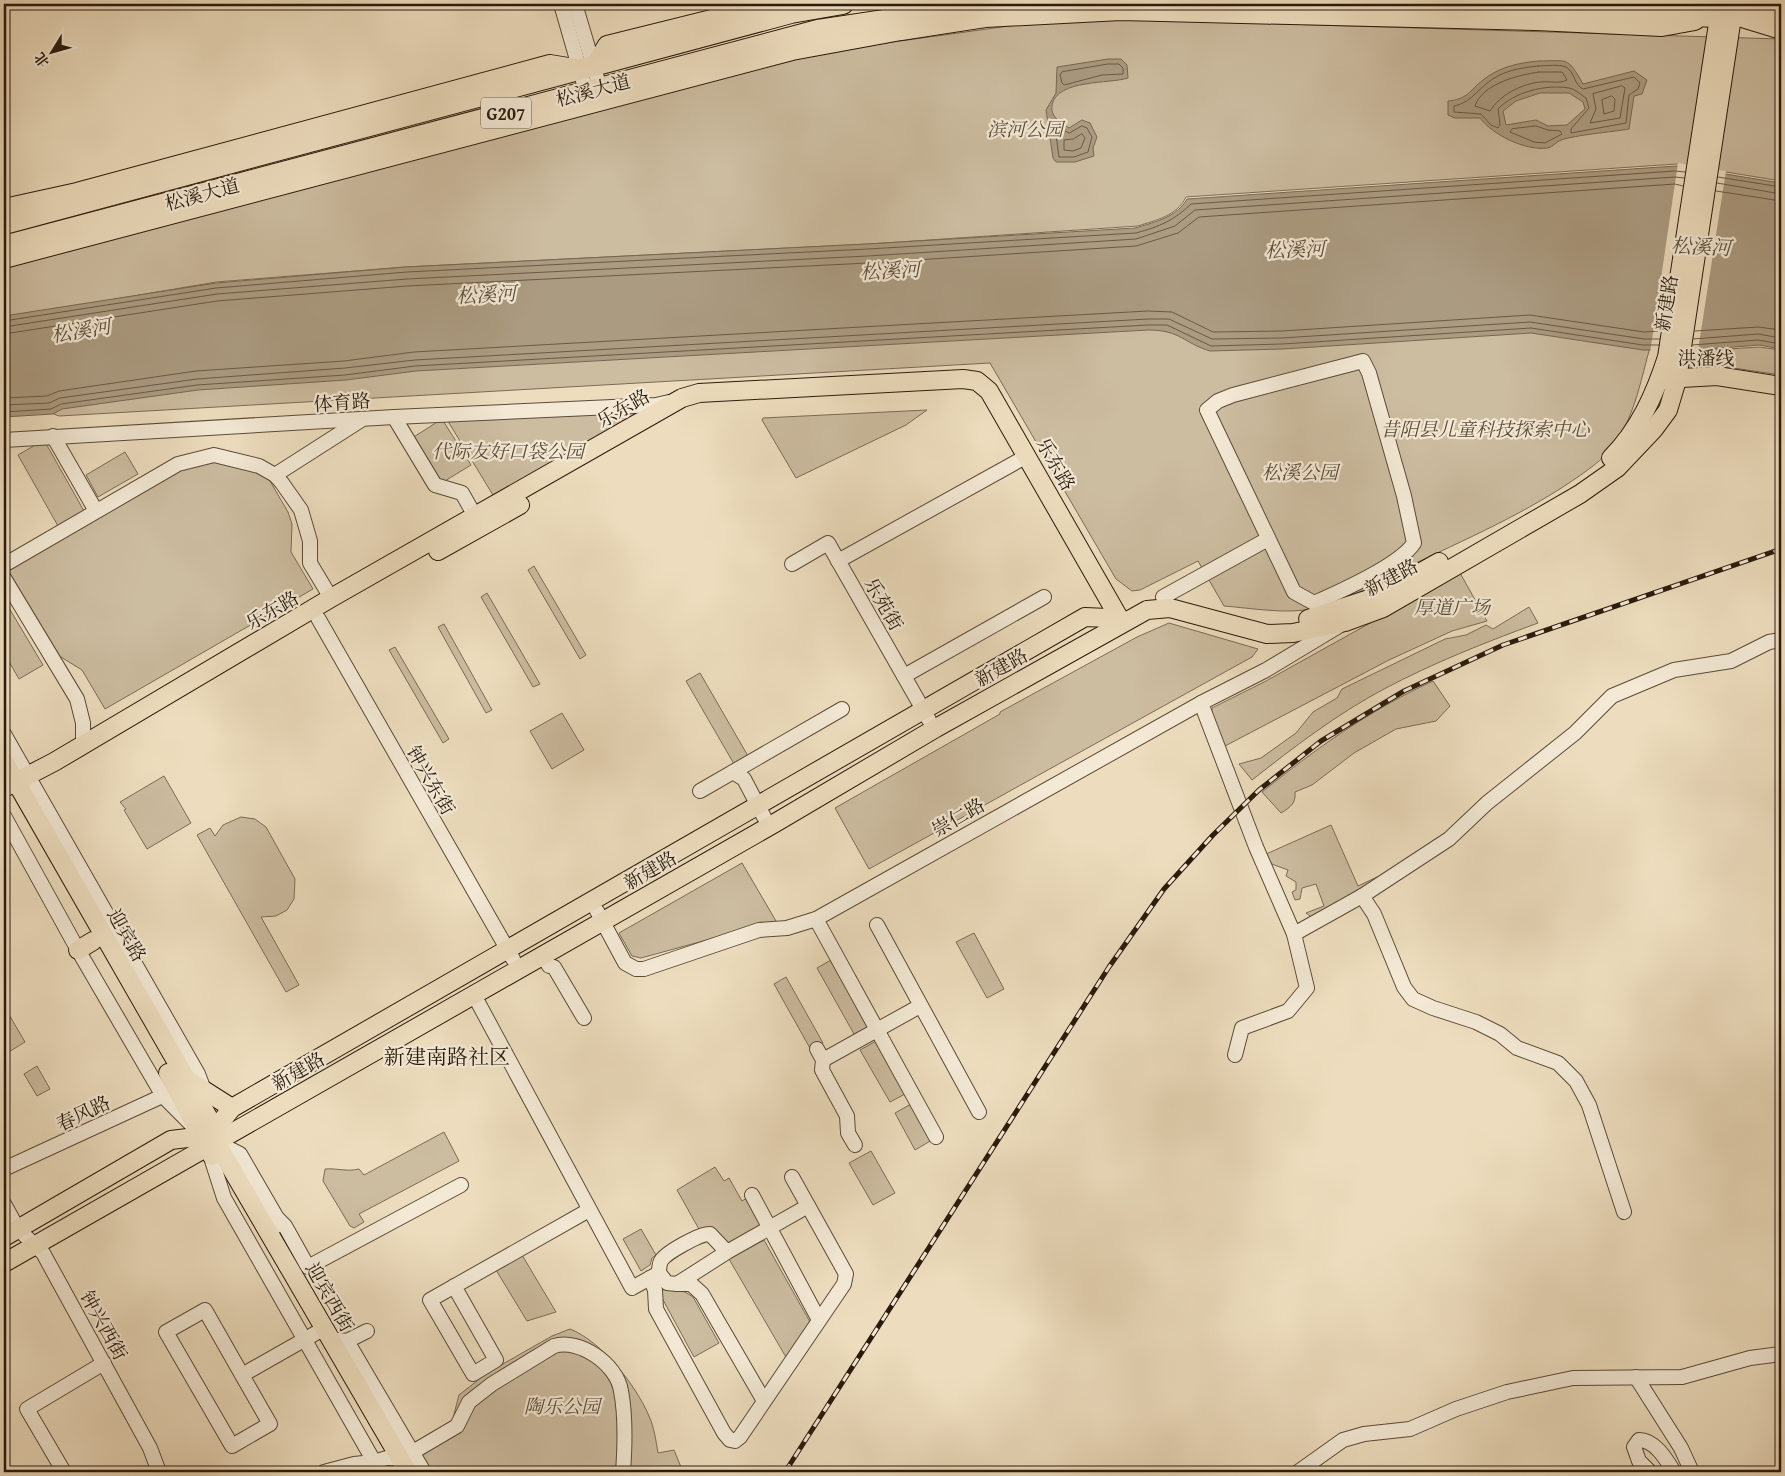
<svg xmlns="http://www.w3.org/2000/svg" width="1785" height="1476" viewBox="0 0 1785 1476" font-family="'Gentium Book Plus','Noto Serif SC',serif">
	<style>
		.green { fill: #ccbca0; stroke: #7b6b56 }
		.water { fill: #ab9b81; stroke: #776752; fill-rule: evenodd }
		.pier { fill: #edddbe }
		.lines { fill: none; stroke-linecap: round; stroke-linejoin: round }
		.shore { stroke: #6a5a46; stroke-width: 1 }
		.minor-casing { stroke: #5b4b38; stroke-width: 16 }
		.major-casing { stroke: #2a1a0c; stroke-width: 20 }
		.highway-casing { stroke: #2a1a0c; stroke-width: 22 }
		.minor { stroke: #f3e9d5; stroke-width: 14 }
		.major { stroke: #edddbe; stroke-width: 18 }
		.highway { stroke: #edddbe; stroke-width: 20 }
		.rail-casing { stroke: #2a1a0c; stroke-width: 5 }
		.rail { stroke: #f3e9d5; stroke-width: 3; stroke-dasharray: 9; stroke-linecap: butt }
		.labels { text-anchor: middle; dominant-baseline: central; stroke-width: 4.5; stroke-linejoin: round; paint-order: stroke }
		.shield { fill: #f3e9d5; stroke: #665848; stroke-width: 1 }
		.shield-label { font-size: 18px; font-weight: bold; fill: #2a1a0c }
		.street-label { font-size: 19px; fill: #2a1a0c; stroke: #f3e9d5 }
		.park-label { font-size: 19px; font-style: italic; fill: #5b4b38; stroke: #f3e9d5 }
		.water-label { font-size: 20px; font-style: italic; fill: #5e4e3b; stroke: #f3e9d5 }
		.quarter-label { font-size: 21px; fill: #2a1a0c; stroke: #f3e9d5 }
	</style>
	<rect width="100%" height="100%" fill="#edddbe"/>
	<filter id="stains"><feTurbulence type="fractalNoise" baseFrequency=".004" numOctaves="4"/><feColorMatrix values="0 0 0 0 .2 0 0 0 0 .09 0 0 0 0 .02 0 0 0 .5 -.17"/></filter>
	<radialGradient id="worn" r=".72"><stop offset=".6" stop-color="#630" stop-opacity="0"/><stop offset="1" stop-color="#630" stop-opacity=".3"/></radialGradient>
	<g class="green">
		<path d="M1118,19l663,20v142l-104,-17 -491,33c-9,19 -30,23 -48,29l-269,18 -464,23 -189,15 -212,36v-53l824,-214 188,-26z"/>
		<path d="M1466,324l184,23c-12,44 -19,90 -57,119 -54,41 -116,68 -177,97 -34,17 -63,36 -101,45 -26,7 -64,0 -91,-2l-26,-45 -58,29 -8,1 -16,-12 -126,-216 -931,53 -10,-4 13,-6 134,-21 793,-58z"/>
		<path d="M1759,347l22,3v25l-68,-10 -15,-14z"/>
		<path d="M654,407l-158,93 -50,-82z"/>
		<path d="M927,410l-21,15 -110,53 -34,-58 1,-2z"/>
		<path d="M442,419l29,46 -31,19 -28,-46z"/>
		<path d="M44,440l40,71 -26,15 -40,-71z"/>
		<path d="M125,452l13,22 -40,23 -12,-22z"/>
		<path d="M212,460l44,11 14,10 18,31 4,12 -1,28 22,37 -208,120 -23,-39 -26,-16 -47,-78 -1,-5 3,-4 171,-98z"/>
		<path d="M534,566l52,89 -6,4 -52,-89z"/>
		<path d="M1460,573l27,48 -35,10 -63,29 -164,86c-8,-9 -14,-27 -13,-38l54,-27z"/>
		<path d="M487,593l53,91 -7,3 -52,-90z"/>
		<path d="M1529,607l9,16c-52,19 -105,40 -154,66 -47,25 -90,58 -132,91l-13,-16 22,-6 35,-25 17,-21 24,-14 5,-9 103,-50 21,-4 20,-10 7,4z"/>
		<path d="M9,608l34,57 -24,14 -15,-26v-42z"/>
		<path d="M1169,623l89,26 -6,8 -383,212 -34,-61 165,-94v-2l137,-75z"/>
		<path d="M444,624l48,86 -6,3 -48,-86z"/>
		<path d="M395,647l54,92 -6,4 -54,-93z"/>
		<path d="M700,673l48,83 -14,8 -48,-83z"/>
		<path d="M1433,681l17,25 -14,15 -40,8 -42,24 -42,32 -17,7c1,11 -4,15 -14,21l-19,-21c55,-44 106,-81 171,-111z"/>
		<path d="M562,713l22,37 -32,19 -22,-38z"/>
		<path d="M164,776l27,47 -44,26 -23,-39 2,-1 -6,-7z"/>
		<path d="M241,817l14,2 11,8 29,52 -1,20 -7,11 -11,6 -15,1 38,68 -13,7 -89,-157 13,-7 5,8 8,-11z"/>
		<path d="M1331,825l27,61 19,-9 -2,6 -61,36 -8,-6 18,-7 -8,-22 -14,4 -2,11 -5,1 -3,-8 4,-2v-8l-10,-6 2,-6 -19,-7 -5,-8z"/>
		<path d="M742,863l34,58 -135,37 -9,-2 -13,-23z"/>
		<path d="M974,933l30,56 -17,9 -31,-56z"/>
		<path d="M831,960l37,67 -14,7 -37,-66z"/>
		<path d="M786,977l37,66 -12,7 -37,-66z"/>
		<path d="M4,1006l21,36 -18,11 -3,-5z"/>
		<path d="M876,1041l29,53 -15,8 -30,-52z"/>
		<path d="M37,1066l13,23 -13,7 -13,-22z"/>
		<path d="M911,1104l21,36 -17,10 -20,-37z"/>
		<path d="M444,1132l15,29 -100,53 5,8 -10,6 -4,-2 -27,-45 2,-12c12,-1 22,3 34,0l5,6z"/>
		<path d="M871,1151l24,42 -22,12 -24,-42z"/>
		<path d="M715,1167l9,14 5,-3 13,23 5,-3 16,27 -33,19 -30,-13 -23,-41z"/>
		<path d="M641,1229l15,26 -4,3 -2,7 -9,6 -18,-32z"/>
		<path d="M764,1240l46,82 -23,37 -58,-100z"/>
		<path d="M522,1255l34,57 -29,9 -31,-51z"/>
		<path d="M662,1288l23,4 8,5 26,46 -25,14 -32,-59z"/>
		<path d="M570,1329c31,12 66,56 79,87 5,11 7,25 9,37l16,-3 9,22h-253l-16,-26 38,-24 7,-27 28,-22 65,-37z"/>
	</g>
	<g class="water">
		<path d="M1108,59h13l6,6 1,13c-18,6 -71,1 -76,27 -2,12 8,17 17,23l13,-8 8,3 7,14 -4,11 1,8 -19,6h-19l-3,-4 -7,-48 10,-17 1,-26z"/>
		<path d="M1538,61c31,0 29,-5 45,23l51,-13 13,9 -5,14 -8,2 -5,33c-17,3 -54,6 -68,11 -5,2 -8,7 -13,8 -23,3 -55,-13 -68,-30h-25l-7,-3v-14c20,-2 21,-10 35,-21 16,-13 35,-17 55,-19zM1540,93h29l14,9 2,7 -18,16 -19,1 -12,-6 -30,5 -3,-14 13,-10z"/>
		<path d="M1676,166l105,17v166l-22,-4 -61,5h-55l-112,-17 -248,16 -73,2c-27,-8 -29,-21 -62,-21l-732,41 -70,9 -148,10 -136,19 -9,5 -49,3v-101l212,-33 190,-16 461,-23 268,-16c20,-6 42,-11 52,-29z"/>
	</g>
	<path class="pier" d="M1678,163l48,8 -28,179 -1,2 -47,1z"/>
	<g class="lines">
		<g class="shore">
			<path d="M1108,64h11l4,4v6l-21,1 -38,10 -2,-2 -2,-8 2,-3z"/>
			<path d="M1538,66c8,0 21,-2 28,1 9,5 8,18 17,22l51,-12 6,6 -2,6 -9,6 -3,28 -55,10v-4l18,-21 -3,-10c-5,-3 -11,-9 -17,-10 -23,-4 -55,4 -71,21l2,16 -2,3 -7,-3 -10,-11 -27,-2v-6c15,-3 21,-13 32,-22 15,-13 33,-16 52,-18z"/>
			<path d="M1539,72h23l5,8c-7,4 -18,1 -27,2 -19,2 -40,13 -50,29l-15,-5c7,-22 43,-31 64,-34z"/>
			<path d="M1622,86l3,2 -5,30 -30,5 6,-14 -3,-15z"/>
			<path d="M1612,96l3,3 -1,12 -10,3 -2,-14z"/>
			<path d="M1082,126l5,2 5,9 -4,15 -14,5h-15l-4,-29 3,-1 11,6z"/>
			<path d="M1536,126l12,4 12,1 2,3 -17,9 -11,-1 -24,-10 2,-3z"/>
			<path d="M1082,134l3,4 -4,10 -8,3 -9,-1v-10l9,-1z"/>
			<path d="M1718,177l63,10"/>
			<path d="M1717,183l64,11"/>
			<path d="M1716,191l65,10"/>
			<path d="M4,321l212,-33 191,-16 461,-23 268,-16c25,-7 37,-12 55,-29l484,-33 10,1"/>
			<path d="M4,327l213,-33 190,-15 461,-23 268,-17 39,-13 20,-16 480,-33 9,1"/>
			<path d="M1695,331l63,-4 23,3"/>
			<path d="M4,334l213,-33 190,-15 461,-23 268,-17 42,-13 21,-16 476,-33 8,2"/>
			<path d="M1693,339l65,-5 23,4"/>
			<path d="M1692,345l66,-5 23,4"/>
			<path d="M4,398l43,-2 12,-5 137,-20 148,-10 70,-9 734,-41 24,1 41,20 69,-1 248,-16 114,17 17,-1"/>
			<path d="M4,405l45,-2 11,-5 137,-19 148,-11 70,-8 733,-41h21l43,20 70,-1 248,-16 114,17h16"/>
			<path d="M4,412l47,-3 10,-5 136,-19 148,-10 70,-9 733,-41h19l44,21 71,-2 249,-16 112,17h16"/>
		</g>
		<defs>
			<g id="minor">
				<path d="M561,4l25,87"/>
				<path d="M575,4l25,84"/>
				<path d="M1363,361l6,12 35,123 10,47c-14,22 -75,49 -100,60l-20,-11 -87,-182 11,-9 15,-6z"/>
				<path d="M394,417l41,68 27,8 13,23"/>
				<path d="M53,436l43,75"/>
				<path d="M4,440l390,-23 262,-12 13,-3"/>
				<path d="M275,475l86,-55"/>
				<path d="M838,561l180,-100"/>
				<path d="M792,564l36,-21 101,177"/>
				<path d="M4,565l174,-101 36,-9 45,11 16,9 7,8 19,27 9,31v22l21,35"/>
				<path d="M4,578l73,121 6,24v21"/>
				<path d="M1163,597l105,-58"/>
				<path d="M318,618l195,341"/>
				<path d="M904,676l140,-79"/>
				<path d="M1201,703l55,144 38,87 13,54 -19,23 -46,17 -7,27"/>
				<path d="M4,734l194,340 8,21"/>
				<path d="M733,772l11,7 20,38"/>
				<path d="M700,791l142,-82"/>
				<path d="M4,816l74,134 85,146 28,28"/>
				<path d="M1362,896l12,18 30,73 9,12 20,9 43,14 24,12 17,14 41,15 18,18 13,24 35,107"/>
				<path d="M597,911l28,52 11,6h8l115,-39 28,-2 29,-9 385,-216 65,-33 73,-44"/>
				<path d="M816,919l120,218"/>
				<path d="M877,925l102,187"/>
				<path d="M1294,934l68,-38 87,-57 38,-36 88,-70 37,-37 62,-26 57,-9 38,-19 12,-2"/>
				<path d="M543,956l6,10 5,1 30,51"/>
				<path d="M474,995l158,293 27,-15"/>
				<path d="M817,1049l6,11 -1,10 25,46 1,17 7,12"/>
				<path d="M823,1060l97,-54"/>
				<path d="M216,1142l24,12 37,64 -2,9"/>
				<path d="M208,1148l16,50 156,274"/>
				<path d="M4,1169l167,-77"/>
				<path d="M752,1195l67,125"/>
				<path d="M4,1204l14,25 25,24 107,195 9,24"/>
				<path d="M277,1218l8,8 23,41 153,-82"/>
				<path d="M727,1252l-50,32 -10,-1 -8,-10c0,-4 0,-8 2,-12 4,-8 40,-28 49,-27l17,18 81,-46"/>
				<path d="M650,1278l5,12 1,19 68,124 6,7 5,1 5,-4 104,-153 2,-10 -54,-97"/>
				<path d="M677,1284h14l11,10 62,107"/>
				<path d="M454,1286l42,74 -23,14 -43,-74 159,-90"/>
				<path d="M329,1339l18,2 77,131"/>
				<path d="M347,1341l20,-10"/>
				<path d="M242,1375l28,49 -38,22 -66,-114 39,-22 37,65 81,-46"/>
				<path d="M1636,1377l45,71 11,24"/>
				<path d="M64,1472l-37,-63 77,-46"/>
				<path d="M324,1472l30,-8 20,-2 13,-4 14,1 56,-33 12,-24 23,-18 62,-38c25,-8 63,18 67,45 5,26 4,54 2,81"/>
				<path d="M1298,1472l45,-32 21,-6 46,-5 46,-20 51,-17 66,-14 109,-1 68,-19 31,-4"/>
				<path d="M1650,1472l-11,-11 -5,-14 5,-7c16,0 27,19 35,32"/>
			</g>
			<g id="major">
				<path d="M1745,19l36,11"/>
				<path d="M594,66l13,-21 165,-41"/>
				<path d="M4,208l73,-16 473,-128 30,5"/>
				<path d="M4,259l788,-208 109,-20 84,-13 136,-7 415,10 126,6 33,-6"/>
				<path d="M1665,379l52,-3 64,10"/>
				<path d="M1611,458c28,-28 44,-64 56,-101l54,-353"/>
				<path d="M438,551l82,-46"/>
				<path d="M1308,619l70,-23 61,-34"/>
				<path d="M4,761l211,368 1,13 8,14 184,316"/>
				<path d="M4,788l50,-26 277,-164 351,-200 17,-5 264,-14 14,2 12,10 133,232"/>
				<path d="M78,950l15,-9"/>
				<path d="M168,1073l44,83"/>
				<path d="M188,1080l44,28"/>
				<path d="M215,1129l17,-21 853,-491 23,1"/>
				<path d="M4,1237l167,-97 33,-4"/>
				<path d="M4,1263l771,-440 161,-95 211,-118 23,-2 97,26 26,-1 52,-11 38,-14 197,-114 37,-26 37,-39 14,-19 9,-30 57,-376"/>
			</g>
			<g id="highway">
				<path d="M1328,4l392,13 61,-1"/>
				<path d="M4,224l787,-211 52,-9"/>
				<path d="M4,246l814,-216 133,-20 62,-6"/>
			</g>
		</defs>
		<use href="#minor" class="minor-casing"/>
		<use href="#major" class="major-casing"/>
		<use href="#highway" class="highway-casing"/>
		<use href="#minor" class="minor"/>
		<use href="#major" class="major"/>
		<use href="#highway" class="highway"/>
		<defs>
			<path id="rail" d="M785,1472l324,-505 55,-78 49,-54 46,-45 62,-49 83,-50 99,-46 278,-96"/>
		</defs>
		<use href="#rail" class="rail-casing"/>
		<use href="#rail" class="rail"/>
	</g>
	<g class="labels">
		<rect class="shield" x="481" y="97.5" width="50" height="31" rx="4"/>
		<g class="shield-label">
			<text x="506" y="113">G207</text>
		</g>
		<g class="street-label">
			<text transform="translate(593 90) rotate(-15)">松溪大道</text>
			<text transform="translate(202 194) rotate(-15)">松溪大道</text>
			<text transform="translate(1666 303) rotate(-81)">新建路</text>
			<text x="1706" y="358">洪潘线</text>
			<text transform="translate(342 402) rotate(-4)">体育路</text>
			<text transform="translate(623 408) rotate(-30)">乐东路</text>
			<text transform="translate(1056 464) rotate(60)">乐东路</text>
			<text transform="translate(1391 577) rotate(-28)">新建路</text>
			<text transform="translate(884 604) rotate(60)">乐苑街</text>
			<text transform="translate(272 610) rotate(-30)">乐东路</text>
			<text transform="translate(1001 667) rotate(-29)">新建路</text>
			<text transform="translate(431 780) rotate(60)">钟兴东街</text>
			<text transform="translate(958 817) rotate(-30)">崇仁路</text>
			<text transform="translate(650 870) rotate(-30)">新建路</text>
			<text transform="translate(127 935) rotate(60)">迎宾路</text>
			<text transform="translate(298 1071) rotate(-30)">新建路</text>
			<text transform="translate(83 1113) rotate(-25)">春风路</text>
			<text transform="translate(330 1297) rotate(60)">迎宾西街</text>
			<text transform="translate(104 1325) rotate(61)">钟兴西街</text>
		</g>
		<g class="park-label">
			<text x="1025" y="129">滨河公园</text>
			<text x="1485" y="429">昔阳县儿童科技探索中心</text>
			<text x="508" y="451">代际友好口袋公园</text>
			<text x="1300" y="472">松溪公园</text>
			<text x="1452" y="607">厚道广场</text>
			<text x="562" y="1406">陶乐公园</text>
		</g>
		<g class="water-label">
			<text transform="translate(1701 246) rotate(3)">松溪河</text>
			<text transform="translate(1295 249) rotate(-2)">松溪河</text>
			<text transform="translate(890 270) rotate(-3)">松溪河</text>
			<text transform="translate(486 294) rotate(-3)">松溪河</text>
			<text transform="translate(81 330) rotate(-9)">松溪河</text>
		</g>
		<g class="quarter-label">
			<text x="447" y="1056">新建南路社区</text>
		</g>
	</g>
	<rect width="1785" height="1476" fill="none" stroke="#edddbe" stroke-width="20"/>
	<rect x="5" y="5" width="1775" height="1466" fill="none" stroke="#2a1a0c" stroke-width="2.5"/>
	<rect x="10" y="10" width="1765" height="1456" fill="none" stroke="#2a1a0c"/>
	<g transform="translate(52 52) rotate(233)" stroke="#f3e9d5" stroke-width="4" paint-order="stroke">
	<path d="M0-4L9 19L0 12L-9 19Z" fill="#2a1a0c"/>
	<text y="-8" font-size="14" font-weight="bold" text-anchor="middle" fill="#2a1a0c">北</text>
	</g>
	<rect width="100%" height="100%" filter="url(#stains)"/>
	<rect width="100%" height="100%" fill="url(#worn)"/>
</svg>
